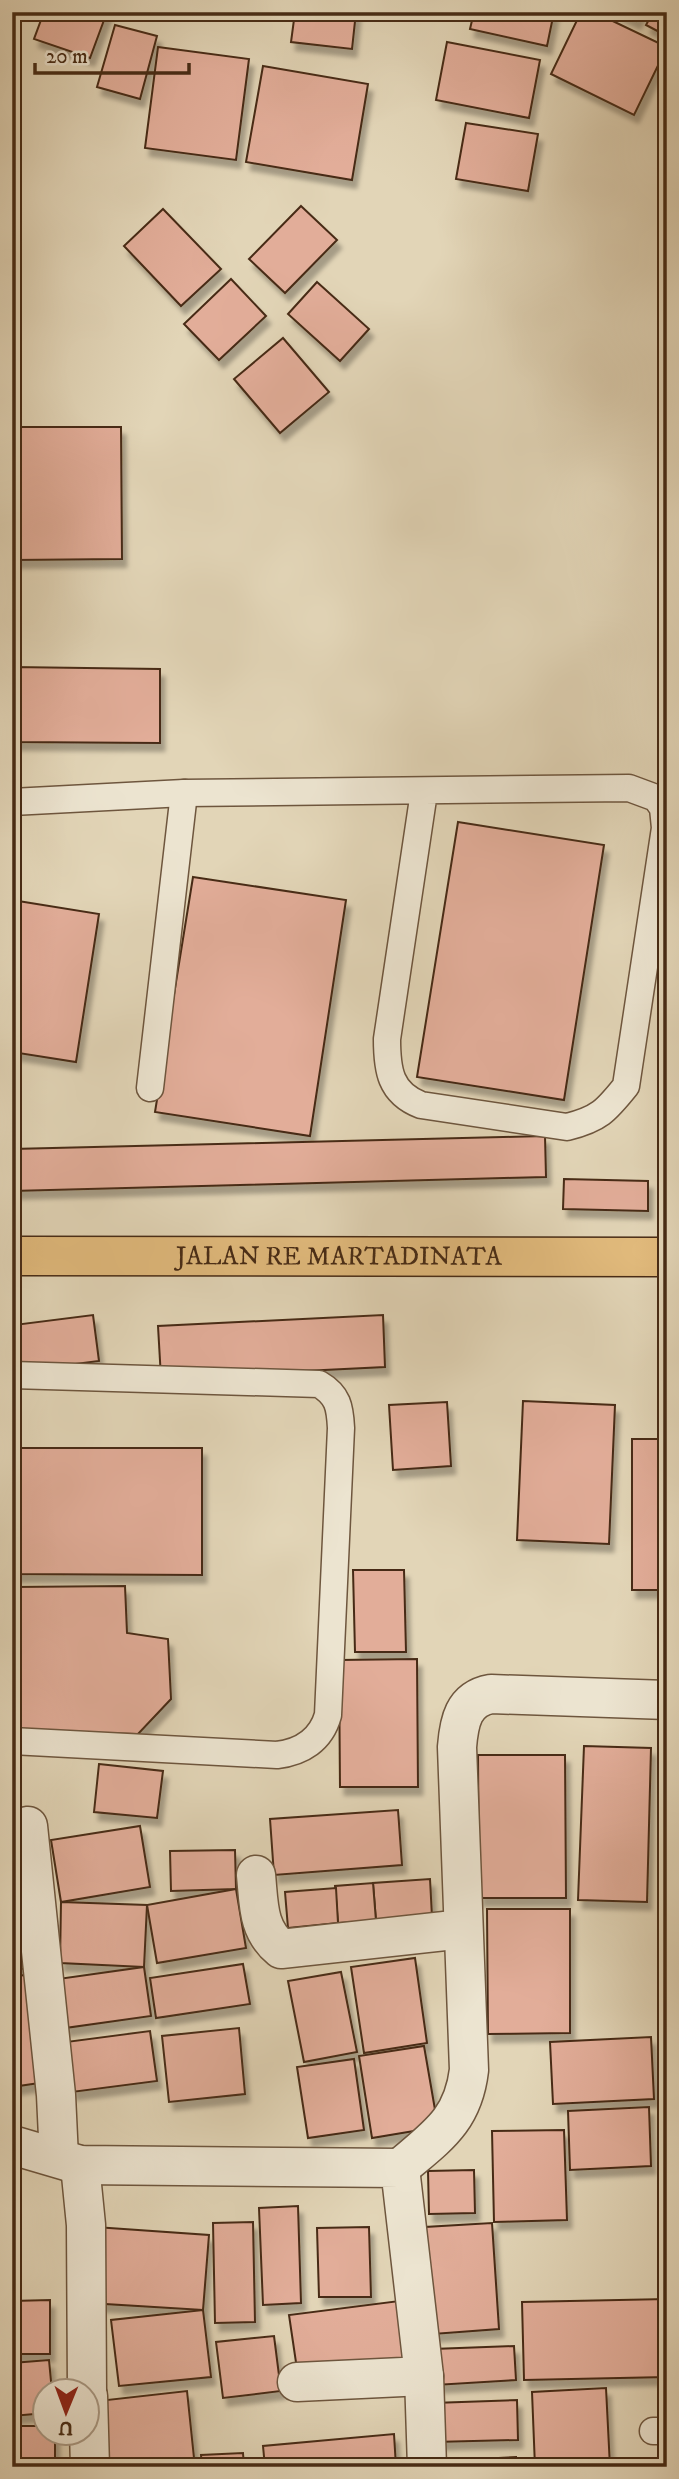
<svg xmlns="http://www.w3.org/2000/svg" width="679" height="2479" viewBox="0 0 679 2479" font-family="'IM FELL DW Pica',serif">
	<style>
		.building { fill: #e2ad99; stroke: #472b15; stroke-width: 2; filter: url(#shadow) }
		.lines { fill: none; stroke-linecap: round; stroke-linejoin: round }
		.lane-casing { stroke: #6e563e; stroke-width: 29 }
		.street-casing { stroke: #6e563e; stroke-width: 41 }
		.highway-casing { stroke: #472b15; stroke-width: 41 }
		.lane { stroke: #ece4d0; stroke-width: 26 }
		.street { stroke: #ece4d0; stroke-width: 38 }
		.highway { stroke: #e1ba7c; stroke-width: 38 }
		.labels { text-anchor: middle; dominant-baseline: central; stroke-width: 5; stroke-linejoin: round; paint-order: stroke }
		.street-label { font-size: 26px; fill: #472b15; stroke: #ece4d0 }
	</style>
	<defs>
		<filter id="shadow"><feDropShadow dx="4.5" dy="8" stdDeviation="2" flood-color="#0004"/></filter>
	</defs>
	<rect width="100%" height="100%" fill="#e2d5b7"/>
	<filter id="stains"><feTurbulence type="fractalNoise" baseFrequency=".00286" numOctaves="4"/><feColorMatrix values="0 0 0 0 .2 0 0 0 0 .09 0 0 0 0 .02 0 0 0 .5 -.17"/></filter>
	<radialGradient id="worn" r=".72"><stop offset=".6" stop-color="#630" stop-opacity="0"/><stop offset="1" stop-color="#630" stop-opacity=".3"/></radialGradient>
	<g class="building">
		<path d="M44,12h63l-17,46 -56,-19z"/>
		<path d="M295,12h61l-4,37 -61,-7z"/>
		<path d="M474,12h80l-7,34 -77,-17z"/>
		<path d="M581,12h13l73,35 -33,68 -83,-41z"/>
		<path d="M617,12h24l-5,9z"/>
		<path d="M653,12h14v24l-21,-11z"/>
		<path d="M115,25l42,11 -17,63 -43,-12z"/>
		<path d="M447,42l93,18 -11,58 -93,-18z"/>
		<path d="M158,47l91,12 -13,101 -91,-12z"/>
		<path d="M263,66l105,18 -16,96 -106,-18z"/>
		<path d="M466,123l72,11 -10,57 -72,-12z"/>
		<path d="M301,206l36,34 -52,53 -36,-34z"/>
		<path d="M163,209l58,60 -40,37 -57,-60z"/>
		<path d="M231,279l35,37 -47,44 -35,-36z"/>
		<path d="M317,282l52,47 -29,32 -52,-47z"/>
		<path d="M283,338l46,54 -49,41 -46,-54z"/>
		<path d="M12,427h109l1,132 -110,1z"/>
		<path d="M12,667l148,2v74l-148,-1z"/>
		<path d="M458,822l146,23 -40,255 -147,-23z"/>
		<path d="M193,877l153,23 -36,236 -155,-24z"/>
		<path d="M12,900l87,14 -23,148 -64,-10z"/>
		<path d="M545,1136l1,41 -534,14v-42z"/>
		<path d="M564,1179l84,2v30l-85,-2z"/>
		<path d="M667,1182v25h-4z"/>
		<path d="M93,1315l6,46 -79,10 -6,-46z"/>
		<path d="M383,1315l2,52 -224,11 -3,-52z"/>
		<path d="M523,1401l92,4 -6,139 -92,-4z"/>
		<path d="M447,1402l4,64 -58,4 -4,-65z"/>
		<rect x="632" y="1439" width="35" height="151"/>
		<path d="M12,1448h190v127l-190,-1z"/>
		<path d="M353,1570h51l2,82h-51z"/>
		<path d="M125,1586l2,47 41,6 3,60 -33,35 -126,-3v-144z"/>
		<path d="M660,1650h7v43h-6z"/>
		<path d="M417,1659l1,128h-78l-1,-127z"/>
		<path d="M584,1746l67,2 -4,154 -69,-2z"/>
		<path d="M478,1755h87l1,143h-87z"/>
		<path d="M99,1764l64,7 -6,47 -63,-6z"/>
		<path d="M12,1787l5,120h-5z"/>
		<path d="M398,1810l4,55 -128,10 -4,-56z"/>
		<path d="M140,1826l10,61 -89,15 -10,-62z"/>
		<path d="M235,1850l1,39 -65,2 -1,-40z"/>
		<path d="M430,1879l2,38 -56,4 -3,-38z"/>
		<path d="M373,1883l3,38 -38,2 -3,-37z"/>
		<path d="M336,1888l2,35 -50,5 -3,-36z"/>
		<path d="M236,1889l10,59 -89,15 -10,-58z"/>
		<path d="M61,1902l86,3 -3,62 -84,-4z"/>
		<path d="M487,1909h83v124l-82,1z"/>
		<path d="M28,1913l8,54 -24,3v-55z"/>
		<path d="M415,1958l12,85 -63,10 -13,-86z"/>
		<path d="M243,1964l7,40 -94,14 -6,-40z"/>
		<path d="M144,1967l7,49 -86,12 -7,-49z"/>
		<path d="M341,1972l16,80 -53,10 -16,-81z"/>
		<path d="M37,1973l16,108 -41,6v-110z"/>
		<path d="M239,2028l6,66 -76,8 -7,-66z"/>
		<path d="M150,2031l7,50 -85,11 -6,-50z"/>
		<path d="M651,2037l3,62 -101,5 -3,-62z"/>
		<path d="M424,2046l14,81 -66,11 -13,-82z"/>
		<path d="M354,2059l10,71 -56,8 -11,-71z"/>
		<path d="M649,2107l2,59 -81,4 -2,-59z"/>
		<path d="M564,2130l3,90 -73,2 -2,-91z"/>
		<path d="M474,2170l1,43 -46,1 -1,-43z"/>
		<path d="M298,2206l3,97 -38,2 -4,-97z"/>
		<path d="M253,2222l2,100 -40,1 -2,-100z"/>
		<path d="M492,2223l7,106 -66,5 -8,-107z"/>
		<path d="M95,2227l114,8 -6,75 -114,-7z"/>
		<path d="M369,2227l2,70h-52l-2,-69z"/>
		<path d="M667,2299v78l-143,3 -2,-78z"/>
		<path d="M50,2300v54h-38v-53z"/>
		<path d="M399,2301l7,61 -108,14 -9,-61z"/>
		<path d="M203,2310l8,67 -92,9 -8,-66z"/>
		<path d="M274,2336l7,55 -58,7 -7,-56z"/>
		<path d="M514,2346l2,34 -81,5 -2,-36z"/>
		<path d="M49,2360l3,32h-6v21l-34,3v-53z"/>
		<path d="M606,2388l4,79h-75l-3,-75z"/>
		<path d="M187,2391l7,67 -86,9 -19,-65z"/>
		<path d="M517,2400l1,40 -84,2 -1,-39z"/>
		<path d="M12,2426h34v8h9v33h-43z"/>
		<path d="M394,2434l2,33h-131l-2,-21z"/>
		<path d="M243,2453l1,14h-42l-1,-12z"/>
		<path d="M516,2457v10h-75v-6z"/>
		<path d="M194,2458l1,9h-87z"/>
	</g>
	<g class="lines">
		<defs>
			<g id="lane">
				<path d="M12,802l172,-9 445,-5 27,10 7,10 2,20 -39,258c-20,25 -27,33 -59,41l-146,-22c-31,-12 -34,-35 -34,-66l37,-247"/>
				<path d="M150,1088l34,-295"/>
				<path d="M12,1375l307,9c19,11 21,23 22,44l-13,287c-7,25 -26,37 -51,40l-265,-14"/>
				<path d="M653,2431h14"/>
			</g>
			<g id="street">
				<path d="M28,1826l28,269 3,63"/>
				<path d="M256,1875c3,29 1,54 25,74l182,-20"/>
				<path d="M12,2145l68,20 320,3 24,208 -127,6"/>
				<path d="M80,2165l6,60 1,167"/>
				<path d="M400,2168c36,-31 63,-47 69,-98l-12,-323c2,-25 6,-48 34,-53l176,6"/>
				<path d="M424,2376l3,91"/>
				<path d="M88,2396l2,71"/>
			</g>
			<g id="highway">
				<path id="s1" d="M12,1256l655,1"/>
			</g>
		</defs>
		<use href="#lane" class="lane-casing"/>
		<use href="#street" class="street-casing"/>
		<use href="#highway" class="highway-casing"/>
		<use href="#lane" class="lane"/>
		<use href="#street" class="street"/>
		<use href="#highway" class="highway"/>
	</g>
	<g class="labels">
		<g class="street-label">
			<text stroke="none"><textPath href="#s1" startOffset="327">JALAN RE MARTADINATA</textPath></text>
		</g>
	</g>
	<rect width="679" height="2479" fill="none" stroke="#e2d5b7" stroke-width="42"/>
	<rect x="14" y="14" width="651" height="2451" fill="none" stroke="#472b15" stroke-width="3.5"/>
	<rect x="21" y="21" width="637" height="2437" fill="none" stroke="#472b15" stroke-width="2"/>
	<g transform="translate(66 2412) rotate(181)"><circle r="33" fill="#ece4d0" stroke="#aa9a85" stroke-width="2"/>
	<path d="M0-5L12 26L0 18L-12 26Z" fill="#8f2418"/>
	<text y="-10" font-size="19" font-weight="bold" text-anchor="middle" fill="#472b15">U</text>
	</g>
	<path d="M35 63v10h154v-10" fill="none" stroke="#472b15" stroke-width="3.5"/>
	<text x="46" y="63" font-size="21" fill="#472b15" stroke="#ece4d0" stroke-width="5" paint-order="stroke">20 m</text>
	<rect width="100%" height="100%" filter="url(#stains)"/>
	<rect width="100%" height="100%" fill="url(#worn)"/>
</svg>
